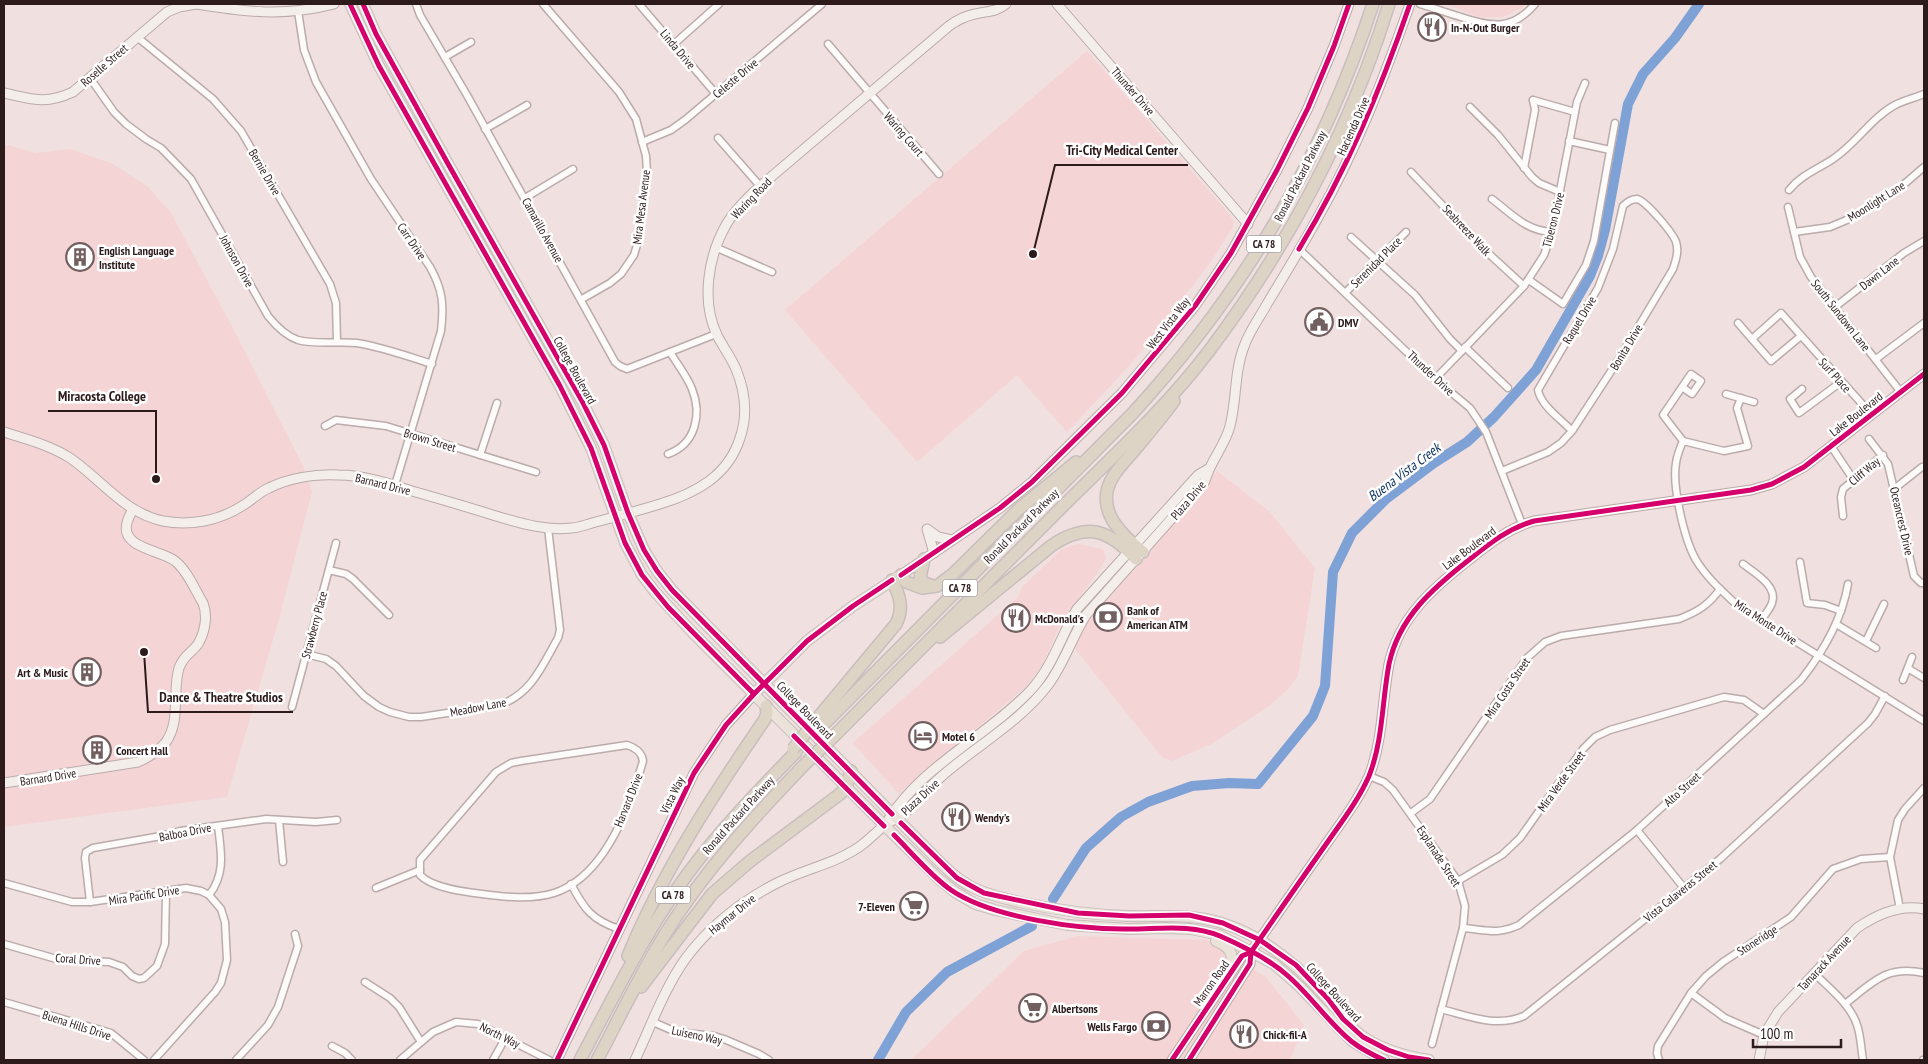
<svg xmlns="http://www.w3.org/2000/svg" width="1928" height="1064" viewBox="0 0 1928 1064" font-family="'PT Sans Narrow',sans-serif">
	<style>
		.built { fill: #f5d4d5 }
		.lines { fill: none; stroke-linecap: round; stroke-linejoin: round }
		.river { stroke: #7ea1d6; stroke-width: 10 }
		.street-casing { stroke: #bbabab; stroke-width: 9 }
		.secondary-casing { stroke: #bbabab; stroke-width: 11 }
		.primary-casing { stroke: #c8bebe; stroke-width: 12 }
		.highway-casing { stroke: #c8bebe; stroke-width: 14 }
		.street { stroke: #fdfafa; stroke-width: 6 }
		.secondary { stroke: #f4eeea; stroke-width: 9 }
		.primary { stroke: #ebe3da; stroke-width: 10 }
		.highway { stroke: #ded4c5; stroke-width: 11 }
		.highway-bridge-casing { stroke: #c8bebe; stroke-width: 14; stroke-linecap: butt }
		.highway-bridge { stroke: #ded4c5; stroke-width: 11 }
		.cycleway-casing { stroke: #fff; stroke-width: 8 }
		.cycleway { stroke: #d6006c; stroke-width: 5 }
		.labels { text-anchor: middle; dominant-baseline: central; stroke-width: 5; stroke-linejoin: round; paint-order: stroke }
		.shield { fill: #fff; stroke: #6c5f60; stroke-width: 1 }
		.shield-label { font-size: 11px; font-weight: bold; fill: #2d1b1c }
		.poi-label { font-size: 12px; font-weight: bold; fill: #2d1b1c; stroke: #fff; text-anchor: start }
		.street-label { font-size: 12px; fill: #2d1b1c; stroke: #fff }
		.water-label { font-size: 14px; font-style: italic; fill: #062e5f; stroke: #fff }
		.leader { fill: none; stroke: #2d1b1c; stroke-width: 2 }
		.callout-dot { fill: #2d1b1c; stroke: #fff; stroke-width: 2 }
		.callout-label { font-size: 14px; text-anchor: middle; font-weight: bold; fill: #2d1b1c; stroke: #fff; stroke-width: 5; stroke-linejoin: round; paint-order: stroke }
	</style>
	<rect width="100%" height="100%" fill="#f1e0e0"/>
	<g class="built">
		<path d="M1445,4h81l-4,4 -19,9h-24z"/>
		<path d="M1087,51l143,164 4,7 -1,5 -23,36 -52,68 -29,35 -62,66 -50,-57 -100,87 -132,-152z"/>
		<path d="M4,144l32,9 35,-4 42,15 35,23 23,26 66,123 66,130 9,26 -33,127 -52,178 -223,30z"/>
		<path d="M1217,471l52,40 46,57 -17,108 -9,12 -20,18 -58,38 -39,17 -9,-3 -87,-108 -2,-4 13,-25 55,-61z"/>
		<path d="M1078,544l25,5 3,9 -8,14 -36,50 -20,43 -14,20 -129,109 -46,-51 165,-146 5,-11 39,-37z"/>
		<path d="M1077,936l129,4 60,37 38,48 -14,35h-379l113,-109z"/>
	</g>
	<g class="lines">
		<g class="river">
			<path d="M1053,899l33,-51 35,-31 27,-15 44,-16 37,-3 29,1 55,-68 12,-30 8,-114 19,-39 34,-34 48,-36 33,-21 27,-25 42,-47 54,-94 8,-20 7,-26 23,-126 15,-30 32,-36 24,-34"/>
			<path d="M878,1060l28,-48 41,-40 85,-46"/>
		</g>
		<defs>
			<g id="street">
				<path d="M416,4l4,11 48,82 147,265 5,4 7,3 89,-35"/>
				<path d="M543,4l76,88 17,27 10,37 1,16 -8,66 -5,17 -13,19 -11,9 -28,16"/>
				<path d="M639,4l77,90"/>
				<path d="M1420,4c14,4 27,9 41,13 30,10 51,14 74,-13"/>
				<path d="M298,11l6,39 12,32 55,97 59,88c13,23 14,38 11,64l-46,154"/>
				<path d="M137,37l76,62 28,32 89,153 6,19 1,38"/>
				<path d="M674,44l45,-40"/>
				<path d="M828,44l111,130"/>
				<path d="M445,57l26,-15"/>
				<path d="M90,78l24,34 12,12 20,15 15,9 30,31 77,137c8,10 18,20 30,24 17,5 41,1 59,3 25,4 50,13 75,21"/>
				<path d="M1533,100l42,12"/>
				<path d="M1470,107l28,28 34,42 7,6 21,9"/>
				<path d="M485,129l42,-24"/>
				<path d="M718,138l42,48"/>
				<path d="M1569,141l41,9"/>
				<path d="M642,142l29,-12 14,-10 137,-116"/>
				<path d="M1524,168l11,-58 -2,-10"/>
				<path d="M1411,172l77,81 36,33"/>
				<path d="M1789,190c12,-15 29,-21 44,-31 23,-15 38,-41 62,-54 9,-5 20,-7 29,-11"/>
				<path d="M525,198l48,-29"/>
				<path d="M1492,199c20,15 34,32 60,33"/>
				<path d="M1788,207l12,50 11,20 89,114"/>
				<path d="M1794,232l36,-5 26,-11 39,-24 29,-25"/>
				<path d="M1351,237l64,58 35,44 12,12"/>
				<path d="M715,247l57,25"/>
				<path d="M1299,249l136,130 35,29 16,24 36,92"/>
				<path d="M1529,280l34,24 23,-39 8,-24 21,-118"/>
				<path d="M1346,292l60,-60"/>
				<path d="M1835,307l69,-54 20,-12"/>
				<path d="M1738,323l33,38 30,-25"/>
				<path d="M1752,339l29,-26 90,101"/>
				<path d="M1465,347l43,41"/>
				<path d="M1876,359l48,-36"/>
				<path d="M1435,379l89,-93 20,-31 8,-23 25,-130 8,-19"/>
				<path d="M1682,387l10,7 9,-13 -10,-7 -28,41 20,26"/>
				<path d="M1802,389l-12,10 9,14 42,-31"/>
				<path d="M1726,394l28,8"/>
				<path d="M325,426l11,-6 50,6 150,46"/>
				<path d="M1869,439l19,25 26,112 7,7h3"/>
				<path d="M1683,441c-3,7 -6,14 -7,22 -4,23 8,76 20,97 11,18 26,31 41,45l187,116"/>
				<path d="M1683,441l41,10 24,-5 -11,-38 4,-10"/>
				<path d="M1831,446l22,33"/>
				<path d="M668,454c28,-10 34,-40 24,-65 -5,-13 -15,-25 -22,-37"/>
				<path d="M480,455l17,-52"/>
				<path d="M1502,471l46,-19 13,-9 11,-12 47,-72 54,-90c3,-9 6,-18 3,-27 -3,-9 -30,-41 -39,-43 -6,0 -10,3 -14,7l-10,43 -15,39 -60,102c3,16 23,29 34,41"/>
				<path d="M1894,489l28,-22"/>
				<path d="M1843,516l-2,-19 2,-8 40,-34"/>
				<path d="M1800,562l7,41 18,2 16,6"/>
				<path d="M1743,564c12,9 35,22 29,39 -2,6 -7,12 -11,17"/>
				<path d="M329,570l17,4 7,5 36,36"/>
				<path d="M1836,624l40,24"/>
				<path d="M1866,641l18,-37"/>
				<path d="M306,654l20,5 10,7 28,30 15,11 11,5 19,5h12l79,-12c32,-12 42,-39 58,-67l2,-8 -12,-102"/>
				<path d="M1909,669l15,9"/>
				<path d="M1903,680l9,-23"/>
				<path d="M292,707l44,-164"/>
				<path d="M627,745c7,2 15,7 16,16 -13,46 -39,116 -89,132 -22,7 -50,4 -72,1 -17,-2 -50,-6 -62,-19v-15l76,-88 15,-9 10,-2z"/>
				<path d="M1369,776l15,6 9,8 65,91 7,25 -2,22 -31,116"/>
				<path d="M1411,813l19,-14 97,-141 18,-16 16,-6 118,-17c18,-7 30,-14 41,-30"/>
				<path d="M279,820l4,42"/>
				<path d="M1637,830l47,58"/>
				<path d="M1458,881l44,-26 18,-17 63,-89 12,-12 15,-7 114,-33 20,3 20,14"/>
				<path d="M4,883l68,19h18l96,-14 15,3 8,4 12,14 4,13 2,38 -6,23 -6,9 -61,68"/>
				<path d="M571,884c13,25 21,36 48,45"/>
				<path d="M376,888l44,-18"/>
				<path d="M209,895c17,-21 12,-44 9,-69"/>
				<path d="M90,902l-5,-44 1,-6 7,-4 68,-12 19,-5 86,-12 50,3 21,-2"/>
				<path d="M1900,909l-10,-52 8,-37 7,-11 19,-21"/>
				<path d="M1463,928c23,2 34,7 56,-3l118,-95 164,-150c22,-28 41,-60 47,-96"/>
				<path d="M4,944l56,16 49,2 14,5 9,9 7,3 5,-1 13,-12 8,-22 1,-53"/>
				<path d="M1815,974c15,15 36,31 42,51 4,11 4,24 6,35"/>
				<path d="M365,982l25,16 9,9 22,35"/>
				<path d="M1691,993l34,25 39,17"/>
				<path d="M4,1002l107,31 33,27"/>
				<path d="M1845,1004c28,-22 41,-39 79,-31"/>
				<path d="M1441,1009c28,7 55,19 83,7l196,-157 148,-136 7,-9 10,-18"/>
				<path d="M653,1022l23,10 38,4 10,3 35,15 10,6"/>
				<path d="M332,1046l13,7 7,7"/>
				<path d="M236,1060l32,-35 10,-18 20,-61 -3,-12"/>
				<path d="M400,1060l33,-28 23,-10 22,2 71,36"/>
				<path d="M493,1060l13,-23"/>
				<path d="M1659,1060l-2,-7 1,-7 33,-53 15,-17 17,-14 68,-45 42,-48 28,-10 29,-2"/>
				<path d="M1923,1060h1"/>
			</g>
			<g id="secondary">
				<path d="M197,4c49,8 87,13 137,0"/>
				<path d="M1057,4l191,220"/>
				<path d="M4,93c28,6 41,12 69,-1l94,-80 12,-5 17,-3"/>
				<path d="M4,432c21,7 46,13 66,26 31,21 54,55 93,63 27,5 56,0 79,-15 9,-5 17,-14 27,-18 20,-10 46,-14 69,-13 26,0 50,8 74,16 28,8 56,16 84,25 24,7 49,15 75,12 7,0 14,-3 21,-5 23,-6 45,-12 68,-19 36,-11 68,-28 80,-66 8,-23 5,-47 -4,-69 -5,-12 -13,-22 -19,-34 -16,-34 -9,-78 9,-110 8,-14 20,-26 32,-37l191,-162c8,-6 16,-10 26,-12 12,-3 22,-2 31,-10"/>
				<path d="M934,553l-7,-24 11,8 14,3"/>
				<path d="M901,575l99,-67 32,-26 90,-89 73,-87 36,-53 46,-83 31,-62 26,-62 15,-42"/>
				<path d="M4,783l134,-21c11,-5 20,-10 28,-20 15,-21 6,-51 13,-74 5,-14 13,-15 19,-24 7,-12 10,-28 5,-41 -8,-13 -16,-33 -28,-42 -14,-11 -55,-13 -48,-38 1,-5 4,-10 6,-14"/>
				<path d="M889,819c34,-54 97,-82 141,-128 22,-23 31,-55 47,-82l121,-134 10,-6"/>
				<path d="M557,1060l137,-287 32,-48 28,-31"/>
				<path d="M635,1060c15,-32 30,-73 51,-102 24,-32 57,-58 93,-76 26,-13 55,-18 80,-35 9,-6 17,-15 26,-22 7,-5 15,-8 22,-14 12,-12 22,-24 35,-35 34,-30 78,-54 106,-91 16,-21 24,-48 38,-70l119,-134c5,-20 20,-35 25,-55 7,-27 4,-56 15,-82 5,-14 15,-27 22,-40 17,-28 34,-56 50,-85 39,-68 67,-141 93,-215"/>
				<path d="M1172,1060l70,-104 9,-4"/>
				<path d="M1189,1060l61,-96 1,-12c26,-38 52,-75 78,-112 14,-20 30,-41 40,-64 14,-35 13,-75 20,-112 10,-47 44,-76 81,-105 20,-16 39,-31 64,-38l217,-31 21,-6 32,-17 120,-93"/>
				<path d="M1759,1060l5,-25 14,-23 79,-84c19,-13 43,-24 67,-19"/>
			</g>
			<g id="primary">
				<path d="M350,4l29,62 181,320 31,62 34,95 17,32 13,17 37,40 201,202 46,45 16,13 20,12 20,6 72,15 62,4 36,-1 26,1 28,6 55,29 25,22 53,55 32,19"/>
				<path d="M363,4l13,30 71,128 135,239 22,44 24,68 16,37 13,21 15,19 254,258c15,15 28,30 46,39 15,8 31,11 47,15 37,8 72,13 109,14 32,1 63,-3 94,7 42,13 76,42 104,74 12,13 21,28 36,39 20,14 43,20 67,24"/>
				<path d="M754,694l53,-53 46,-35 45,-29"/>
				<path d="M1216,941c20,9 17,17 12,36"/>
			</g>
			<g id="highway">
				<path d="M1143,552c-24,-19 -50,-45 -29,-77 5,-8 13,-16 19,-23 14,-17 28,-33 41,-51"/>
				<path d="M924,559l-4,19 4,5 9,3"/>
				<path d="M901,575l5,7 16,6 15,-2 17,-13 65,-64 57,-47"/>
				<path d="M940,637l111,-91c36,-24 57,-17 85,13"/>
				<path d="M816,720l80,-96c8,-16 4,-28 -4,-44"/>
				<path d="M822,726l311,-313c112,-123 188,-251 240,-409"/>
				<path d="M833,737c75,-76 150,-151 225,-226 51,-51 107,-102 151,-160 79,-105 141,-221 180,-347"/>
				<path d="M628,956c35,-85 85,-161 137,-237l2,-6 -1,-7"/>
				<path d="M641,987l71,-93 37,-32 91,-68 6,-6 5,-17"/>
				<path d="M580,1060c34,-64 66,-130 109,-188 32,-43 69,-81 107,-120"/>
				<path d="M597,1060c22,-41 42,-84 67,-124 39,-64 90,-119 142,-173"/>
			</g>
		</defs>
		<use href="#street" class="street-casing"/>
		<use href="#secondary" class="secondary-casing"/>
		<use href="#primary" class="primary-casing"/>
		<use href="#highway" class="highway-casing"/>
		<use href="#street" class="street"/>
		<use href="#secondary" class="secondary"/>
		<use href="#primary" class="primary"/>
		<use href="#highway" class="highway"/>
		<defs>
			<g id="highway-bridge">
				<path d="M793,749l23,-29"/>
				<path d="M806,763l27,-26"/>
			</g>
		</defs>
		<use href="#highway-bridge" class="highway-bridge-casing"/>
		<use href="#highway-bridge" class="highway-bridge"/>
		<defs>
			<g id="cycleway">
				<path d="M350,4l29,62 181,320 31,62 34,95 17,32 26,32 86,87"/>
				<path d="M363,4l13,30 71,128 135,239 22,44 24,68 16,37 13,21 15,19 220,224"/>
				<path d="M1299,249c48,-79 81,-158 111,-245"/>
				<path d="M901,575l99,-67 32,-26 90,-89 73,-87 36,-53 46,-83 31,-62 26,-62 15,-42"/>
				<path d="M794,736l90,90"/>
				<path d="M901,823l56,55 27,15 94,20 51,3 60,-1 34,8 37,17 36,25 32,34 15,20 20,18 25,13 21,7 20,3"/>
				<path d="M894,835c18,18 36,40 57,55 41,28 130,40 179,39 30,0 62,-5 90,7 23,10 49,23 68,40 23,20 40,46 63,65 10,8 22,14 33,19"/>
				<path d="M557,1060l137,-287 32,-48 28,-31 53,-53 46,-35 39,-26"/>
				<path d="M1172,1060l70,-104 9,-4"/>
				<path d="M1189,1060l61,-96 1,-12c26,-38 52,-75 78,-112 14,-20 30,-41 40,-64 14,-35 13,-75 20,-112 10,-47 44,-76 81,-105 20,-16 39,-31 64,-38l217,-31 21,-6 32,-17 120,-93"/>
			</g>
		</defs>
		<use href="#cycleway" class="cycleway-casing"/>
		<use href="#cycleway" class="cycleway"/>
	</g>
	<defs>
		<symbol id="restaurant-ring" viewBox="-11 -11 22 22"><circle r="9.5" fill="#fff" stroke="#726061" stroke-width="1.5"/><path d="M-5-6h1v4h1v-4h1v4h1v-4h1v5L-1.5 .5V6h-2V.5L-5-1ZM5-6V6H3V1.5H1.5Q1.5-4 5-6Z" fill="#726061"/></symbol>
		<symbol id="building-ring" viewBox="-11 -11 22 22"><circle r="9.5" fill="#fff" stroke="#726061" stroke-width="1.5"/><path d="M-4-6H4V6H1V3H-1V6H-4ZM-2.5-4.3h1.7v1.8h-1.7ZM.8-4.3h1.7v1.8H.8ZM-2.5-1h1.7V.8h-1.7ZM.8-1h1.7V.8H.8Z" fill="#726061"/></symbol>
		<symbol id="civic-ring" viewBox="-11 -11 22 22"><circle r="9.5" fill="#fff" stroke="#726061" stroke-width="1.5"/><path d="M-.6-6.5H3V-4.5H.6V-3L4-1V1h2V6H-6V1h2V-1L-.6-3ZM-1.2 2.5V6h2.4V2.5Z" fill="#726061"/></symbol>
		<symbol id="bank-ring" viewBox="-11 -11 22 22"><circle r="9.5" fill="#fff" stroke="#726061" stroke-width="1.5"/><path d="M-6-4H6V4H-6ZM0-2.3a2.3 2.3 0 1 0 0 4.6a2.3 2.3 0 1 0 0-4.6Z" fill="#726061"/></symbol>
		<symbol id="hotel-ring" viewBox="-11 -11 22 22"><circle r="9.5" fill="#fff" stroke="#726061" stroke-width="1.5"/><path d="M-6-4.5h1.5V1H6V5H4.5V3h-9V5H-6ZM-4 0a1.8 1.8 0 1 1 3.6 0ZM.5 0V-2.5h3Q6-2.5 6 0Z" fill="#726061"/></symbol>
		<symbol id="supermarket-ring" viewBox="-11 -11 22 22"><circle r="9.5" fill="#fff" stroke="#726061" stroke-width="1.5"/><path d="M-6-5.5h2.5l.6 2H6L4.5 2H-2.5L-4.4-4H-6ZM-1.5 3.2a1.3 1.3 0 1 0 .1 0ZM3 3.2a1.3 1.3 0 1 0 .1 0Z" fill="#726061"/></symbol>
	</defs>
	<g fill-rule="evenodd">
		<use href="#restaurant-ring" x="1416" y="11" width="32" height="32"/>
		<use href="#building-ring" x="64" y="241" width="32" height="32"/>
		<use href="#civic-ring" x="1303" y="306" width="32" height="32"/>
		<use href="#bank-ring" x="1092" y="601" width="32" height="32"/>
		<use href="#restaurant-ring" x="1000" y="602" width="32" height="32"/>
		<use href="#building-ring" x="71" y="656" width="32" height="32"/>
		<use href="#hotel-ring" x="907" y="720" width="32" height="32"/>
		<use href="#building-ring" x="81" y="734" width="32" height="32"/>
		<use href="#restaurant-ring" x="940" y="801" width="32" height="32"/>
		<use href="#supermarket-ring" x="898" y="890" width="32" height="32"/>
		<use href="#supermarket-ring" x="1017" y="992" width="32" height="32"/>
		<use href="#bank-ring" x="1140" y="1010" width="32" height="32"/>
		<use href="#restaurant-ring" x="1228" y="1018" width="32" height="32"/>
	</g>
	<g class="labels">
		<g class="shield">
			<rect x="1246.5" y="235.5" width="35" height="17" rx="4"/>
			<rect x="942.5" y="579.5" width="35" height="17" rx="4"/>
			<rect x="655.5" y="886.5" width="35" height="17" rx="4"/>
		</g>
		<g class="shield-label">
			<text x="1264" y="244">CA 78</text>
			<text x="960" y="588">CA 78</text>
			<text x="673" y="895">CA 78</text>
		</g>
		<g class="poi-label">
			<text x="1451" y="27">In-N-Out Burger</text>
			<text x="99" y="250">English Language<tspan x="99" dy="14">Institute</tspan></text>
			<text x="1338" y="322">DMV</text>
			<text x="1127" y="610">Bank of<tspan x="1127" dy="14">American ATM</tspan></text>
			<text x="1035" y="618">McDonald's</text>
			<text x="68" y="672" text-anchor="end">Art &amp; Music</text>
			<text x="942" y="736">Motel 6</text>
			<text x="116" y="750">Concert Hall</text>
			<text x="975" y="817">Wendy's</text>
			<text x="895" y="906" text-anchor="end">7-Eleven</text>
			<text x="1052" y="1008">Albertsons</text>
			<text x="1137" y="1026" text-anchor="end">Wells Fargo</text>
			<text x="1263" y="1034">Chick-fil-A</text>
		</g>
		<g class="street-label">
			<text transform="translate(678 49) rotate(50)">Linda Drive</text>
			<text transform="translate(104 65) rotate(-41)">Roselle Street</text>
			<text transform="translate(735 78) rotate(-40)">Celeste Drive</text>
			<text transform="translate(1133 91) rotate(49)">Thunder Drive</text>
			<text transform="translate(1353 126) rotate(-66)">Hacienda Drive</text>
			<text transform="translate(904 134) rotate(49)">Waring Court</text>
			<text transform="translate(265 172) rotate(60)">Bernie Drive</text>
			<text transform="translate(1300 176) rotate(-63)">Ronald Packard Parkway</text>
			<text transform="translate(751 198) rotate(-46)">Waring Road</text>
			<text transform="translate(1876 201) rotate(-32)">Moonlight Lane</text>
			<text transform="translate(641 207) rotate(-83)">Mira Mesa Avenue</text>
			<text transform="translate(1553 220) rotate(-76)">Tiberon Drive</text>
			<text transform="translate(543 230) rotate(61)">Camarillo Avenue</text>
			<text transform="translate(1467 230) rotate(47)">Seabreeze Walk</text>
			<text transform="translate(412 241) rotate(56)">Carr Drive</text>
			<text transform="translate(237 261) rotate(61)">Johnson Drive</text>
			<text transform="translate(1376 262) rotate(-45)">Serenidad Place</text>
			<text transform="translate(1879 273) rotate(-38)">Dawn Lane</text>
			<text transform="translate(1841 315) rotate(52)">South Sundown Lane</text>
			<text transform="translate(1579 320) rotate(-59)">Raquel Drive</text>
			<text transform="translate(1168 323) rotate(-52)">West Vista Way</text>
			<text transform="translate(1626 347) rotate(-59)">Bonita Drive</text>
			<text transform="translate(575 370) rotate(61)">College Boulevard</text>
			<text transform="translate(1431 373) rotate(43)">Thunder Drive</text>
			<text transform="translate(1835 375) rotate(48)">Surf Place</text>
			<text transform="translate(1856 414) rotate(-38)">Lake Boulevard</text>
			<text transform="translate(430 440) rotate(17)">Brown Street</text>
			<text transform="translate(1864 471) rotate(-40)">Cliff Way</text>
			<text transform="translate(383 484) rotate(14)">Barnard Drive</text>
			<text transform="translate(1188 500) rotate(-50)">Plaza Drive</text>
			<text transform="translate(1902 521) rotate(77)">Oceancrest Drive</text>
			<text transform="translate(1021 526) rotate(-45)">Ronald Packard Parkway</text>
			<text transform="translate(1469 548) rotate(-37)">Lake Boulevard</text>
			<text transform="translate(1766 622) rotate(33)">Mira Monte Drive</text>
			<text transform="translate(314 625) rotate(-75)">Strawberry Place</text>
			<text transform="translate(1507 688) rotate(-56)">Mira Costa Street</text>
			<text transform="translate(478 707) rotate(-11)">Meadow Lane</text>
			<text transform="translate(805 710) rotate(46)">College Boulevard</text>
			<text transform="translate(48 777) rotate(-9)">Barnard Drive</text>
			<text transform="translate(1561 781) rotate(-54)">Mira Verde Street</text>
			<text transform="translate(1682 789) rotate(-42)">Alto Street</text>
			<text transform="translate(672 795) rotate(-64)">Vista Way</text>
			<text transform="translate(920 797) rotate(-43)">Plaza Drive</text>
			<text transform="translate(628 800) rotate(-68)">Harvard Drive</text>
			<text transform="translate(738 815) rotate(-48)">Ronald Packard Parkway</text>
			<text transform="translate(185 832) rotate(-11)">Balboa Drive</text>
			<text transform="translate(1439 856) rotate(57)">Esplanade Street</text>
			<text transform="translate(1680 891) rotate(-39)">Vista Calaveras Street</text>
			<text transform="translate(144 895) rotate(-9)">Mira Pacific Drive</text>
			<text transform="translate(732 914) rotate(-39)">Haymar Drive</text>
			<text transform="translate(1757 940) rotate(-33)">Stoneridge</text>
			<text transform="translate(78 959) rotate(4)">Coral Drive</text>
			<text transform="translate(1824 963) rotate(-47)">Tamarack Avenue</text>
			<text transform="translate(1211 983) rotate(-55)">Marron Road</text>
			<text transform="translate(1334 992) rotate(48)">College Boulevard</text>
			<text transform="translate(77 1025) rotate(18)">Buena Hills Drive</text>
			<text transform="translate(500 1035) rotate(26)">North Way</text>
			<text transform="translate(697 1035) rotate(12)">Luiseno Way</text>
		</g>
		<g class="water-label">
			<text transform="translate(1404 472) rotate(-37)">Buena Vista Creek</text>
		</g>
	</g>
	<path class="leader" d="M1033 254L1055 165H1188M156 479L156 411H48M144 652L148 712H293"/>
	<g class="callout-dot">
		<circle cx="1033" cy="254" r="5"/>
		<circle cx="156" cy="479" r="5"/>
		<circle cx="144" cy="652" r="5"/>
	</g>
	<g class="callout-label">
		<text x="1122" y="155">Tri-City Medical Center</text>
		<text x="102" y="401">Miracosta College</text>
		<text x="221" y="702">Dance &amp; Theatre Studios</text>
	</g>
	<rect width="1928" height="1064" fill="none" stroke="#2d1b1c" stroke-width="10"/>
	<path d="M1753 1039v8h88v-8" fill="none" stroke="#2d1b1c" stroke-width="2.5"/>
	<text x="1760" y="1039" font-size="15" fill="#2d1b1c" stroke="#ffffff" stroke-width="4" paint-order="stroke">100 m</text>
</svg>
